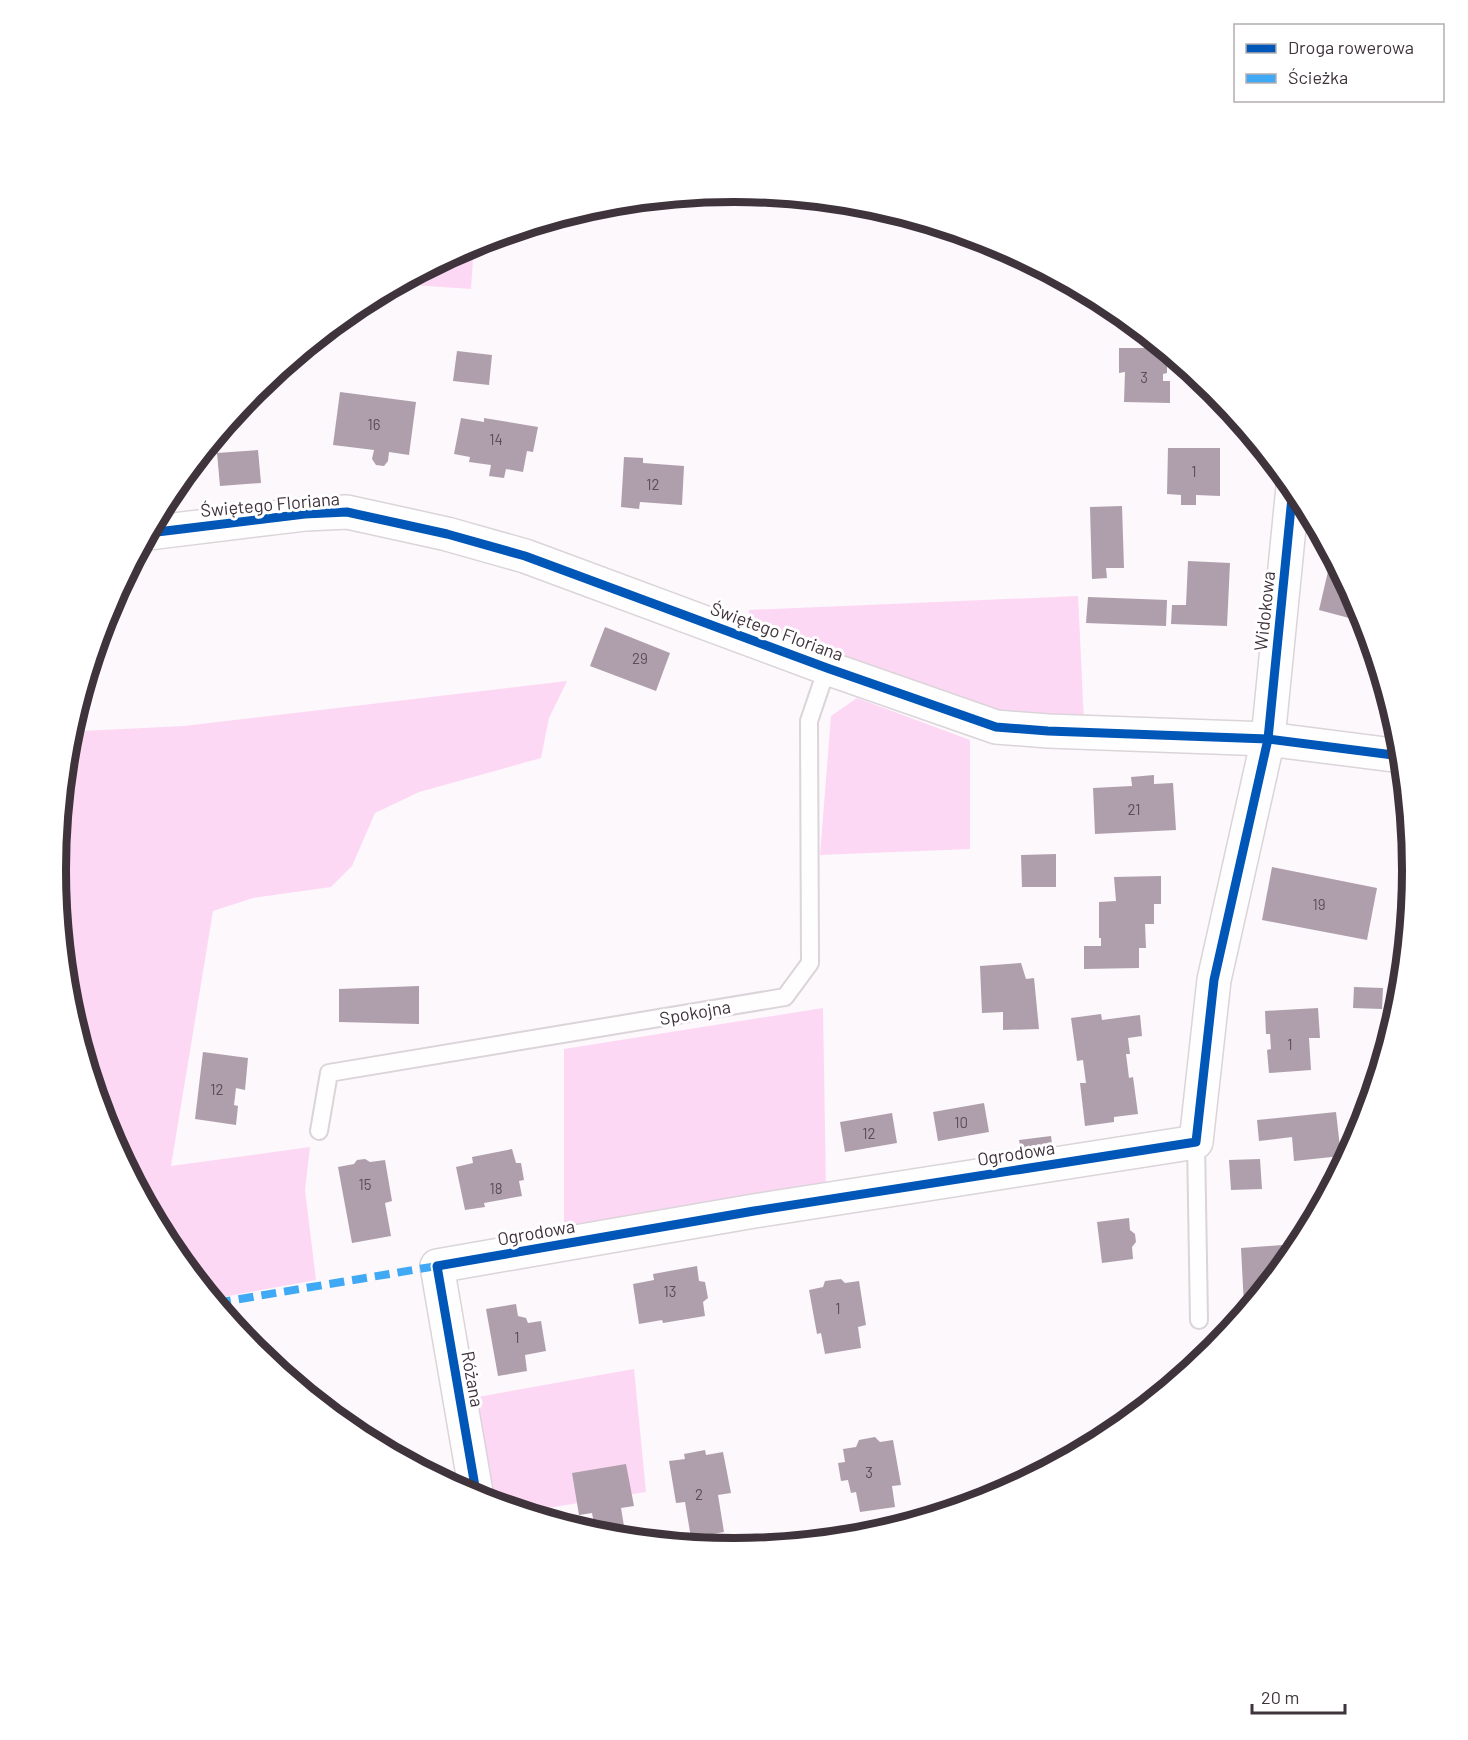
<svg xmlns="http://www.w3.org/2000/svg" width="1468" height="1740" viewBox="0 0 1468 1740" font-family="Barlow,sans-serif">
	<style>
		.green { fill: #fdd8f4 }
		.building { fill: #af9fac }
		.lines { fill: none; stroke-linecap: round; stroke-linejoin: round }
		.lane-casing { stroke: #dbd4d9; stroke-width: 20 }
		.street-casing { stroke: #dbd4d9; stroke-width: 36 }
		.lane { stroke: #fffefe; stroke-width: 16 }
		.street { stroke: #fffefe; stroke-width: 33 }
		.quiet { stroke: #3fa9f5; stroke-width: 8; stroke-dasharray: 15 8; stroke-linecap: butt }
		.cycleway-casing { stroke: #fff; stroke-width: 13 }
		.cycleway { stroke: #0057b8; stroke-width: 9 }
		.labels { text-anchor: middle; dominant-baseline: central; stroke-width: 6; stroke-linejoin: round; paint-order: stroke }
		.number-label { font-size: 15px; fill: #5b4e58 }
		.street-label { font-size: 18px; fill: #3f333c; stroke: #fff }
		.rim { fill: none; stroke: #3f333c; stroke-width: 8 }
	</style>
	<rect width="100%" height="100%" fill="#fcf8fb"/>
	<g class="green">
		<path d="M474,243l-3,46 -73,-5z"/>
		<path d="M1078,596l6,126 -89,-13 -247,-81 1,-18z"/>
		<path d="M567,681l-18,37 -8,40 -122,34 -44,21 -23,53 -21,21 -78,11 -40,13 -42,255 139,-19 -5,43 11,90 -104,19 -42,-52 -63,-118 -39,-127 -12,-132 13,-133 9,-30 4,24 102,-5z"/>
		<path d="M857,698l113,42v109l-150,6 11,-139z"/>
		<path d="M823,1008l3,182 -262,43v-184z"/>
		<path d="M634,1369l12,123 -123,20 -32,-10 -19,-104z"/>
	</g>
	<g class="building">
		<path d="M1119,348h43l5,4v21l-4,1v7h7v22l-46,-1 1,-30 -6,1z"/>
		<path d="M457,351l35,4 -3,30 -36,-4z"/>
		<path d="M340,392l76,10 -7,53 -20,-3 -1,9 -4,5 -8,-1 -4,-6 2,-9 -41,-5z"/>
		<path d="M461,418l23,4v-4l54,9 -5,25 -6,-1 -4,21 -17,-3 -2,9 -15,-2 2,-11 -22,-3 1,-5 -16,-3z"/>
		<path d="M1168,448h52v48l-24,-1v10h-15v-10l-14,-1z"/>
		<path d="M258,450l3,33 -41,3 -3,-33z"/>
		<path d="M624,457l19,1v5l41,3 -2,39 -42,-3 -1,7 -18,-2z"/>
		<path d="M1122,506l2,62h-18l1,10 -15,1 -2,-72z"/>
		<path d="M1188,561l42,2 -3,63 -56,-2 1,-19h14z"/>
		<path d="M1329,567l10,2 22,42 3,11 -45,-12z"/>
		<path d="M1088,597l79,3 -1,26 -80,-3z"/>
		<path d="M605,627l65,26 -14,38 -66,-25z"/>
		<path d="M1154,775v9l19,-1 3,47 -81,4 -2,-46 39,-2 -1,-9z"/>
		<path d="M1056,854v33h-34l-1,-32z"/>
		<path d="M1272,867l105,21 -10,52 -105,-20z"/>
		<path d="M1161,876v28h-7v20h-9l1,24h-7v20l-55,1v-23h17v-8h-2v-36l17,-1 -2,-24z"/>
		<path d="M1021,963l5,16 8,-1 5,51 -36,1v-18l-21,1 -2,-47z"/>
		<path d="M419,986v38l-80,-2v-33z"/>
		<path d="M1354,987l29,1 -1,21 -29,-1z"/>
		<path d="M1318,1008l2,30h-11l2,32 -42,3 -2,-23 4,-1 -1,-15h-4l-1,-23z"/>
		<path d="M1101,1014l1,6 38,-5 2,21 -14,2 2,16h-4l3,24 4,-1 5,37 -24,3v5l-29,4 -5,-43h6l-3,-23 -6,1 -6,-43z"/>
		<path d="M203,1052l45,6 -3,32 -9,-2 -2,17 4,1 -2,19 -41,-6z"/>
		<path d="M984,1103l5,29 -51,9 -5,-29z"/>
		<path d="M1336,1112l5,44 -47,5 -2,-24 -33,4 -2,-21z"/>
		<path d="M892,1113l5,30 -52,9 -5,-30z"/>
		<path d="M1051,1136l2,16 -31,4 -3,-16z"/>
		<path d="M512,1149l4,14h5l3,17 -5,1 3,15 -38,7 1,4 -20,3 -9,-43 17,-4 -1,-6z"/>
		<path d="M365,1159l5,3 15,-2 7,41 -7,2 6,33 -39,7 -14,-76 16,-3 3,-4z"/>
		<path d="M1260,1159l2,30 -31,1 -2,-30z"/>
		<path d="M1129,1218l1,12 5,4 1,8 -4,5 1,12 -31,4 -5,-41z"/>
		<path d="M1282,1245l1,20 -33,40 -6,1 -3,-58z"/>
		<path d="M697,1266l2,15 6,1 3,16 -5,4 2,14 -42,7 -1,-3 -23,4 -6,-40 21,-4 -1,-6z"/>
		<path d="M841,1279l4,4 14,-2 7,44 -8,2 3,21 -36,6 -4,-21 -4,1 -8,-44 14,-3 2,-6z"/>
		<path d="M516,1304l2,12 8,2 2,5 13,-2 5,30 -21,4 2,16 -29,5 -12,-67z"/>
		<path d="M875,1437l5,5 13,-2 8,45 -9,1 3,21 -35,5 -4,-20 -5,1 -3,-13 -7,1 -3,-18 7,-1 -2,-13 13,-2 3,-7z"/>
		<path d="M705,1450l1,5 17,-3 8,41 -13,2 6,37 -33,6 -6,-36 -9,1 -7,-42 16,-2 -1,-5z"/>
		<path d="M626,1464l8,42 -13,2 5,30 -30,-4 -4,-21 -13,2 -7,-42z"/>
	</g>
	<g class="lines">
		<defs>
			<g id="lane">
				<path d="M319,1131l10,-58 456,-76 25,-34 -1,-242 18,-53"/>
				<path d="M1196,1142l3,178"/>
			</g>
			<g id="street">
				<path d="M149,533l156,-19 42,-2 100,22 78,22 302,112 169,59 52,4 220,8 133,17"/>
				<path d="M477,1498l-40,-232 317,-55 442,-69 18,-162 54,-241 25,-252"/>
			</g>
		</defs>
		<use href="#lane" class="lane-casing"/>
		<use href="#street" class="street-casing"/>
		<use href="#lane" class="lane"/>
		<use href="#street" class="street"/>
		<path class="quiet" d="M216,1303l221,-37"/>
		<defs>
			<g id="cycleway">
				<path d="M149,533l156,-19 42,-2 100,22 78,22 302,112 169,59 52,4 220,8 133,17"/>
				<path d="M477,1498l-40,-232 317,-55 442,-69 18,-162 54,-241 25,-252"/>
			</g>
		</defs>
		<use href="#cycleway" class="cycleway-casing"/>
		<use href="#cycleway" class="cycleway"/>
	</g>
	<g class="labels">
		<g class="number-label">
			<text x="1144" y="377">3</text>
			<text x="374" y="424">16</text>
			<text x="496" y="439">14</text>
			<text x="1194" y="471">1</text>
			<text x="653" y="484">12</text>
			<text x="640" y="658">29</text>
			<text x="1134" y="809">21</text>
			<text x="1319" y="904">19</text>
			<text x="1290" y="1044">1</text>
			<text x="217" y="1089">12</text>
			<text x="961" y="1122">10</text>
			<text x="869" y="1133">12</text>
			<text x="365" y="1184">15</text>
			<text x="496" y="1188">18</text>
			<text x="670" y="1291">13</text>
			<text x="838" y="1308">1</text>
			<text x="517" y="1337">1</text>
			<text x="869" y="1472">3</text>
			<text x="699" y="1494">2</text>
		</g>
		<g class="street-label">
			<text transform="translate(270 504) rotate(-5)">Świętego Floriana</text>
			<text transform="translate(1264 611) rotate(-84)">Widokowa</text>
			<text transform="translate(777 631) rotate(20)">Świętego Floriana</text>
			<text transform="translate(695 1012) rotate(-10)">Spokojna</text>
			<text transform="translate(1016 1153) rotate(-9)">Ogrodowa</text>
			<text transform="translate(536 1232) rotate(-10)">Ogrodowa</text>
			<text transform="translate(473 1379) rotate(80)">Różana</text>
		</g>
	</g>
	<path d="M0 0H1468V1740H0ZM66 870a668 668 0 1 1 1336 0a668 668 0 1 1-1336 0Z" fill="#fff" fill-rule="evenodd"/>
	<path class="rim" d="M66 870a668 668 0 1 1 1336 0a668 668 0 1 1-1336 0Z"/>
	<rect x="1234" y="24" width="210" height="78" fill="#ffffff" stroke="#b2adb1" stroke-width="1.5"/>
	<rect x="1246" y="44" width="30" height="9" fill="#0057b8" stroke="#b2adb1" stroke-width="1.5"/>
	<text x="1288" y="54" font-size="18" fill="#3f333c">Droga rowerowa</text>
	<rect x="1246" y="74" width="30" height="9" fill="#3fa9f5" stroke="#b2adb1" stroke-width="1.5"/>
	<text x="1288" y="84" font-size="18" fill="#3f333c">Ścieżka</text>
	<path d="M1252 1704v9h93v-9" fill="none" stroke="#3f333c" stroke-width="3"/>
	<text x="1261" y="1704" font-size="18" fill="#3f333c" stroke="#ffffff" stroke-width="4.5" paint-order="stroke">20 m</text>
</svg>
